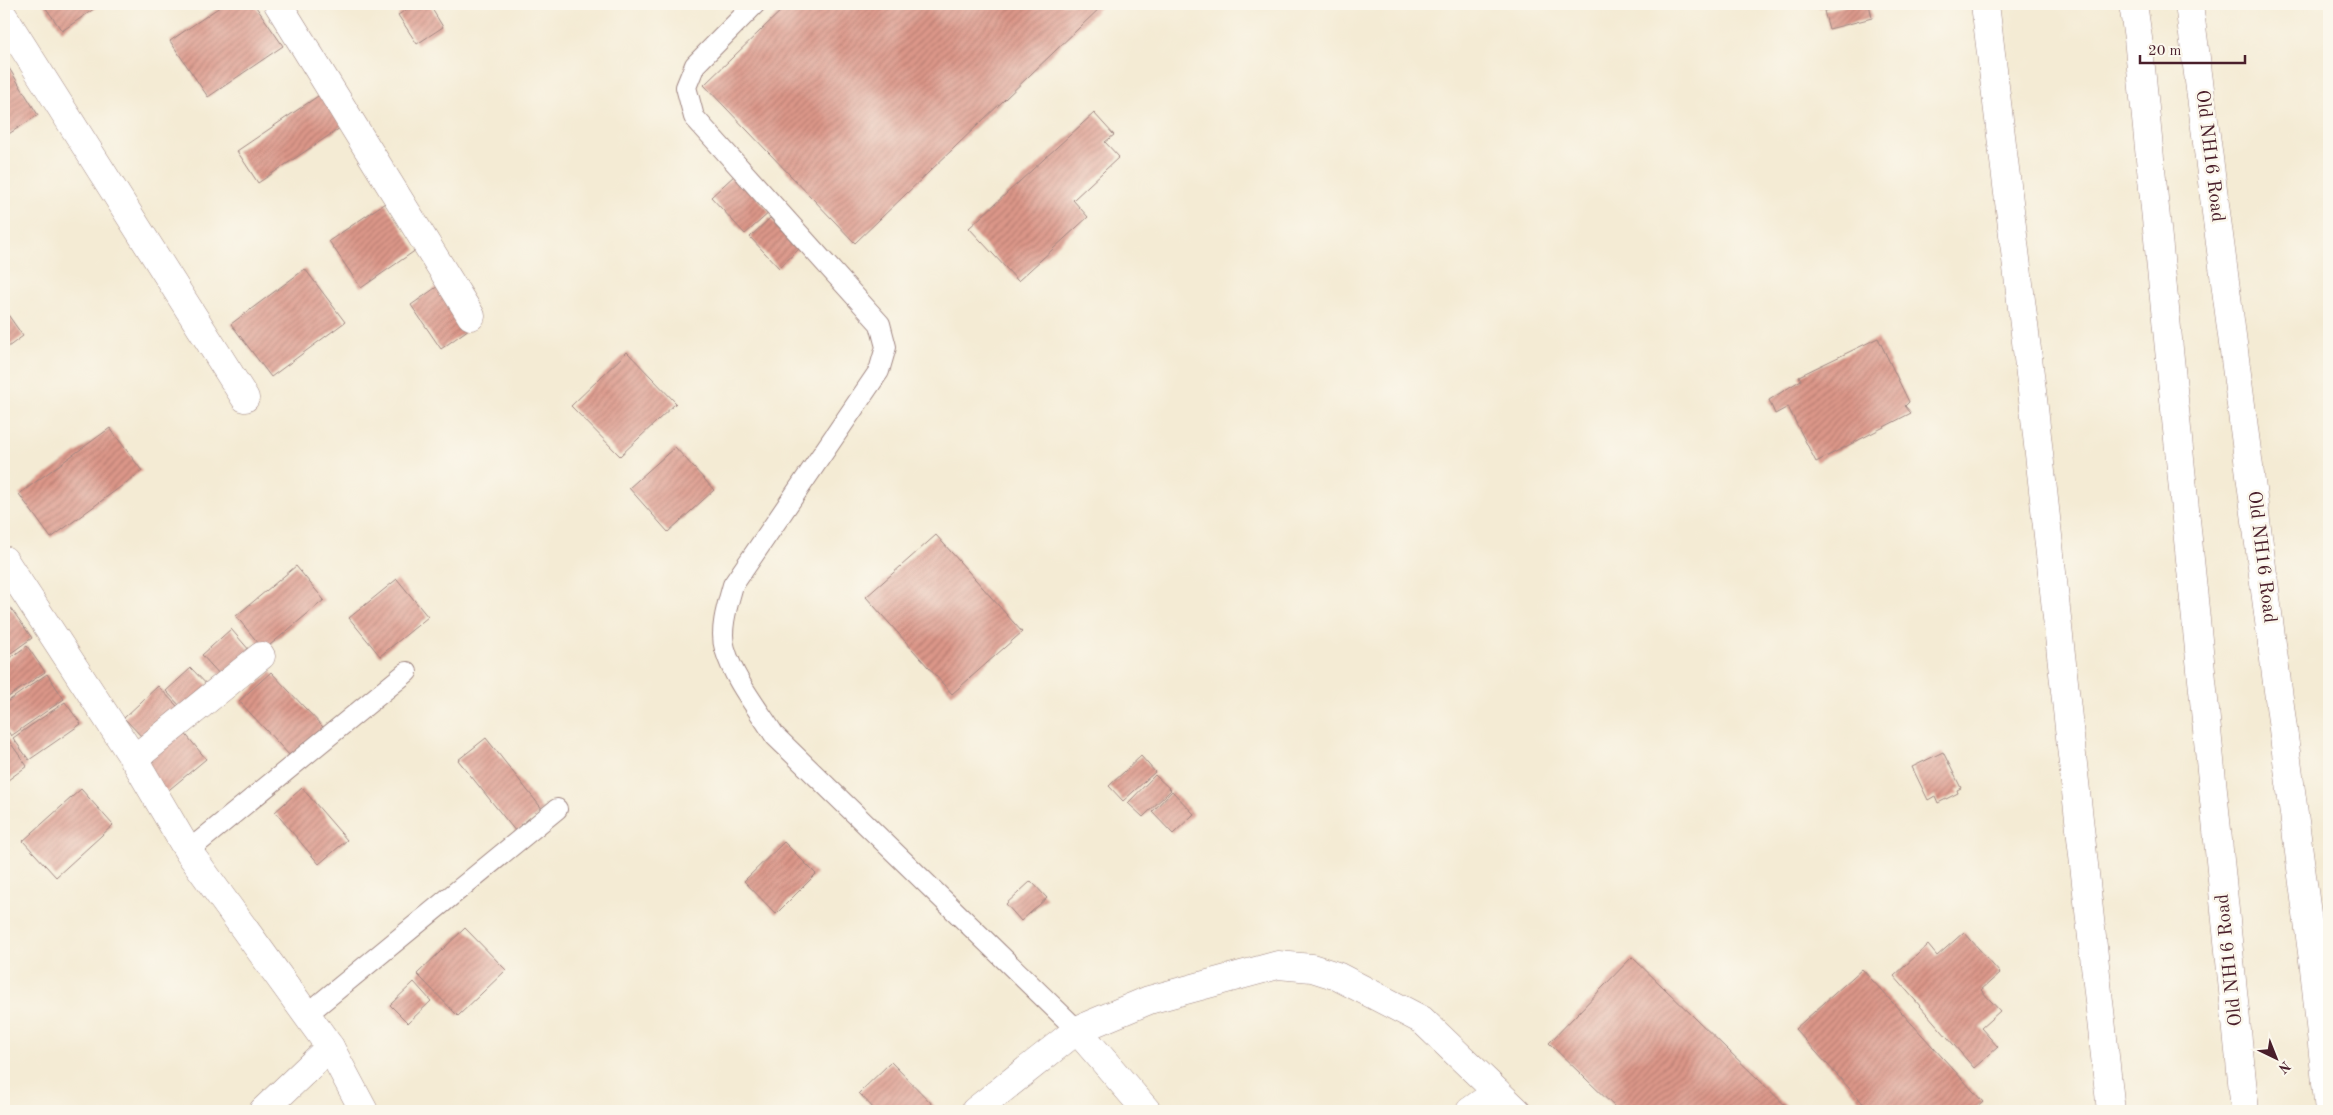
<svg xmlns="http://www.w3.org/2000/svg" width="2333" height="1115" viewBox="0 0 2333 1115" font-family="'Old Standard TT',serif">
	<style>
		.building { fill: url(#building-hatch) }
		.lines { fill: none; stroke-linecap: round; stroke-linejoin: round }
		.service-casing { stroke: #9f8580; stroke-width: 22 }
		.minor-casing { stroke: #9f8580; stroke-width: 29 }
		.tertiary-casing { stroke: #9f8580; stroke-width: 29 }
		.primary-casing { stroke: #9f8580; stroke-width: 29 }
		.service { stroke: #fff; stroke-width: 20 }
		.minor { stroke: #fff; stroke-width: 28 }
		.tertiary { stroke: #fff; stroke-width: 28 }
		.primary { stroke: #fff; stroke-width: 28 }
		.labels { text-anchor: middle; dominant-baseline: central; stroke-width: 5; stroke-linejoin: round; paint-order: stroke }
		.street-label { font-size: 19px; fill: #4a1f2b; stroke: #fbf7ec }
	</style>
	<defs>
		<pattern id="building-hatch" width="6" height="6" patternUnits="userSpaceOnUse" patternTransform="scale(1.25)"><rect width="6" height="6" fill="#dc9789"/><path d="M-1 1l2-2M0 6l6-6M5 7l2-2" fill="none" stroke="#b47b70"/></pattern>
	</defs>
	<rect width="100%" height="100%" fill="#fbf7ec"/>
	<filter id="ink" filterUnits="userSpaceOnUse"><feTurbulence type="fractalNoise" baseFrequency=".02" numOctaves="2"/><feDisplacementMap in="SourceGraphic" scale="10" xChannelSelector="R" yChannelSelector="G"/><feConvolveMatrix kernelMatrix="1 2 1 2 8 2 1 2 1" color-interpolation-filters="sRGB"/></filter>
	<filter id="wash" filterUnits="userSpaceOnUse"><feTurbulence type="fractalNoise" baseFrequency=".0096" numOctaves="4" result="noise"/><feDisplacementMap in="SourceGraphic" scale="20" xChannelSelector="R" yChannelSelector="G"/><feGaussianBlur stdDeviation="1.12" result="paint"/><feColorMatrix in="noise" values="0 0 0 0 0 0 0 0 0 0 0 0 0 0 0 0 0 1.4 0 .05"/><feComposite in="paint" operator="in"/></filter>
	<g filter="url(#wash)">
		<rect width="100%" height="100%" fill="#f4ebd4"/>
		<g id="blocks">
			<g class="building">
				<path d="M43,4h58l-39,27z"/>
				<path d="M224,4h30l29,42 -75,51 -38,-56z"/>
				<path d="M415,4h14l14,23 -26,17 -19,-29z"/>
				<path d="M788,4h316l-249,239 -151,-158z"/>
				<path d="M1818,4h14l-13,4z"/>
				<path d="M1851,4h18l3,14 -43,11 -5,-18z"/>
				<path d="M4,60l34,55 -34,22z"/>
				<path d="M321,94l22,32 -85,57 -21,-32z"/>
				<path d="M1094,113l20,22 -9,7 14,15 -46,43 15,17 -70,64 -49,-53z"/>
				<path d="M736,174l34,38 -25,22 -34,-37z"/>
				<path d="M385,203l31,47 -55,38 -32,-47z"/>
				<path d="M770,218l29,31 -20,19 -29,-31z"/>
				<path d="M305,269l40,53 -74,55 -40,-53z"/>
				<path d="M438,286l31,43 -28,20 -30,-44z"/>
				<path d="M4,309l19,27 -19,14z"/>
				<path d="M1878,338l31,64 -4,4 6,7 -95,49 -28,-55 -13,7 -6,-14 32,-20 -2,-4z"/>
				<path d="M627,352l49,51 -56,53 -49,-50z"/>
				<path d="M110,428l32,43 -91,67 -32,-44z"/>
				<path d="M675,447l39,43 -46,42 -39,-44z"/>
				<path d="M936,535l86,97 -70,62 -86,-97z"/>
				<path d="M296,566l28,34 -60,50 -28,-34z"/>
				<path d="M397,579l31,38 -48,39 -31,-38z"/>
				<path d="M10,607l22,31 -28,20v-47z"/>
				<path d="M231,629l19,22 -29,25 -19,-21z"/>
				<path d="M27,646l18,26 -41,28v-38z"/>
				<path d="M191,668l21,22 -31,17 -15,-16z"/>
				<path d="M271,672l52,55 -32,30 -52,-56z"/>
				<path d="M47,674l17,25 -53,37 -7,-11v-21z"/>
				<path d="M158,686l20,21 -34,32 -20,-21z"/>
				<path d="M65,702l16,22 -52,36 -16,-22z"/>
				<path d="M183,731l23,28 -42,35 -24,-29z"/>
				<path d="M4,734l23,32 -23,17z"/>
				<path d="M486,738l57,72 -27,22 -58,-72z"/>
				<path d="M1943,752l18,36 -4,2 1,3 -20,10 -3,-7 -7,4 -16,-33z"/>
				<path d="M1141,756l14,16 -32,29 -14,-15z"/>
				<path d="M1155,775l16,15 -28,27 -15,-14z"/>
				<path d="M302,788l45,52 -28,24 -44,-52z"/>
				<path d="M81,789l32,36 -57,52 -33,-36z"/>
				<path d="M1172,791l22,23 -21,20 -21,-22z"/>
				<path d="M784,842l32,32 -40,40 -32,-33z"/>
				<path d="M1031,881l16,17 -26,23 -15,-17z"/>
				<path d="M465,928l41,42 -48,46 -41,-42z"/>
				<path d="M1964,932l36,41 -19,17 19,21 -19,17 17,19 -24,21 -80,-92 34,-31 9,11z"/>
				<path d="M1632,957l159,154h-172l-70,-68z"/>
				<path d="M1862,969l121,133 -10,9h-103l-75,-82z"/>
				<path d="M414,982l17,19 -23,22 -18,-18z"/>
				<path d="M891,1062l48,49h-63l-17,-18z"/>
			</g>
		</g>
	</g>
	<g filter="url(#ink)">
		<use href="#blocks" fill-opacity="0" stroke="#9f8580" stroke-width="1"/>
		<g class="lines">
			<defs>
				<g id="service">
					<path d="M755,4l-60,61 -9,22 8,30 186,207 6,23 -7,24 -146,214c-5,18 -14,45 -8,64 9,31 33,60 50,87l302,294"/>
					<path d="M188,851l219,-179"/>
					<path d="M306,1015l251,-206"/>
				</g>
				<g id="minor">
					<path d="M278,4l193,312"/>
					<path d="M4,17l241,381"/>
					<path d="M4,560l130,199 54,92 142,196 34,64"/>
					<path d="M134,759l127,-103"/>
					<path d="M1077,1030l70,81"/>
					<path d="M263,1111l67,-64"/>
					<path d="M975,1111l102,-81 72,-30 129,-35 34,3 25,8 85,44 95,91"/>
					<path d="M1470,1111l27,-19"/>
				</g>
				<path id="tertiary" d="M1985,4l48,395 78,712"/>
				<g id="primary">
					<path d="M2133,4l5,34 107,1073"/>
					<path d="M2189,4l125,964 15,143"/>
				</g>
			</defs>
			<use href="#service" class="service-casing"/>
			<use href="#minor" class="minor-casing"/>
			<use href="#tertiary" class="tertiary-casing"/>
			<use href="#primary" class="primary-casing"/>
			<use href="#service" class="service"/>
			<use href="#minor" class="minor"/>
			<use href="#tertiary" class="tertiary"/>
			<use href="#primary" class="primary"/>
		</g>
	</g>
	<g class="labels">
		<g class="street-label">
			<text transform="translate(2209 156) rotate(83)">Old NH16 Road</text>
			<text transform="translate(2261 557) rotate(83)">Old NH16 Road</text>
			<text transform="translate(2230 960) rotate(-96)">Old NH16 Road</text>
		</g>
	</g>
	<rect width="2333" height="1115" fill="none" stroke="#fbf7ec" stroke-width="20"/>
	<g transform="translate(2276 1058) rotate(137)" stroke="#fbf7ec" stroke-width="4" paint-order="stroke">
	<path d="M0-4L9 19L0 12L-9 19Z" fill="#4a1f2b"/>
	<text y="-8" font-size="14" font-weight="bold" text-anchor="middle" fill="#4a1f2b">N</text>
	</g>
	<path d="M2140 55v8h105v-8" fill="none" stroke="#4a1f2b" stroke-width="2.5"/>
	<text x="2148" y="55" font-size="15" fill="#4a1f2b" stroke="#fbf7ec" stroke-width="4" paint-order="stroke">20 m</text>
</svg>
